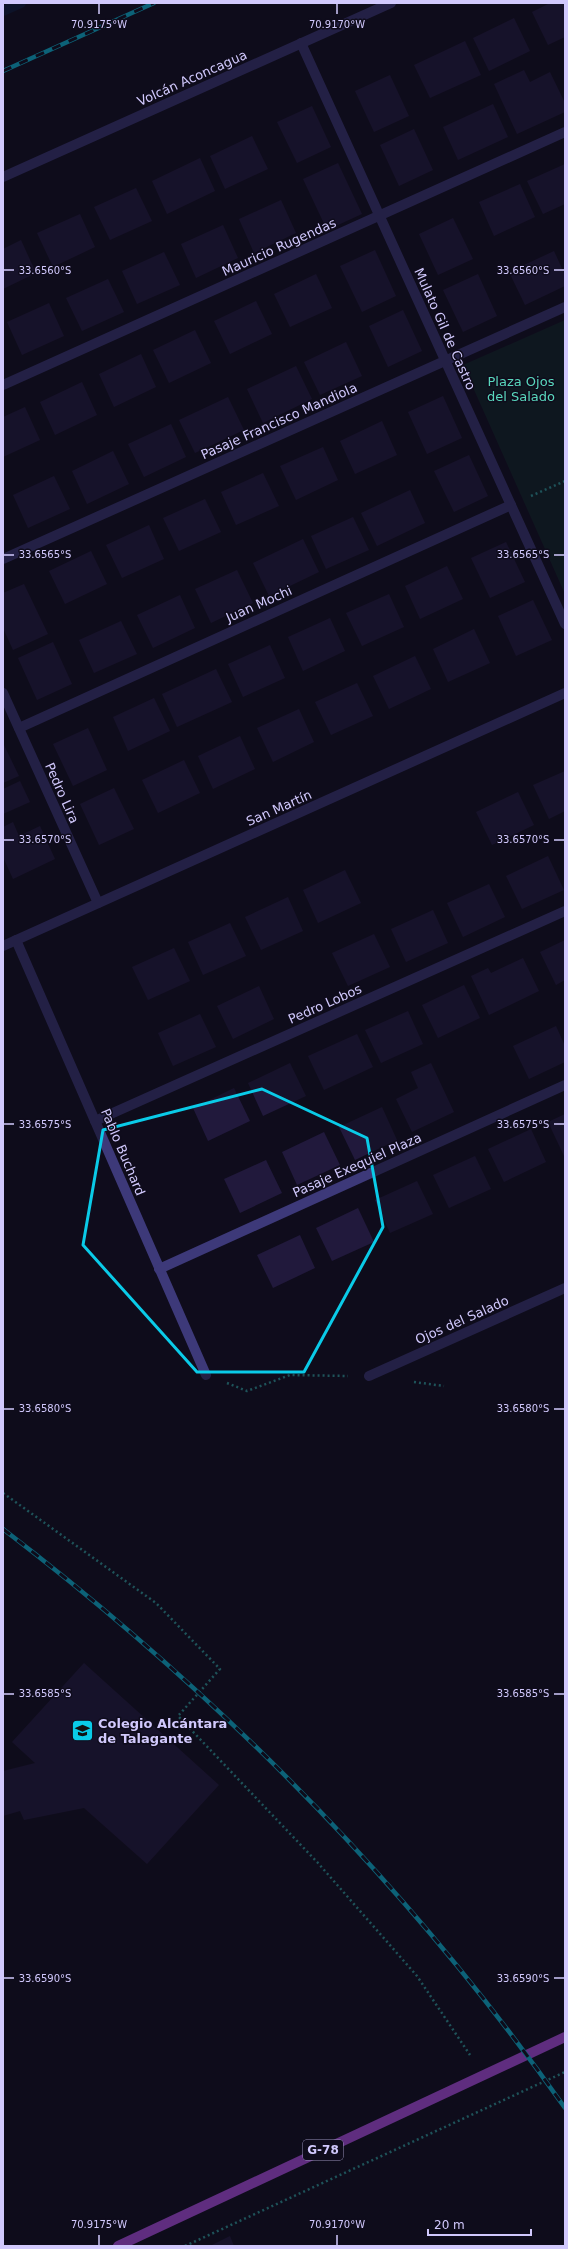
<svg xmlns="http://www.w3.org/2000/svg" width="568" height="2249" viewBox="0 0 568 2249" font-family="'DejaVu Sans',sans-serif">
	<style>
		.green { fill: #0f2525 }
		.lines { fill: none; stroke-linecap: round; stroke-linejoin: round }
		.stream { stroke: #0c1c3b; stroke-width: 10 }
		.building { fill: #21193c }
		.path { stroke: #31a8a5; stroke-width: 2.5; stroke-dasharray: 2 3; stroke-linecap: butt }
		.street { stroke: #3d3979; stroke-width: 10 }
		.primary { stroke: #c055f8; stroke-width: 10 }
		.rail-casing { stroke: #0acbe8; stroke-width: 4.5 }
		.rail { stroke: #0f0c1c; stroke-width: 3; stroke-dasharray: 9; stroke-linecap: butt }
		.marked { fill: none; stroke: #0acbe8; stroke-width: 3; stroke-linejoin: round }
		.ticks { fill: none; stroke: #d1c9fd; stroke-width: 1.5 }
		.labels { text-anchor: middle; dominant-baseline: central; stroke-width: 3; stroke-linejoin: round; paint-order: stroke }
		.shield { fill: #0f0c1c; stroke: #9790ba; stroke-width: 1 }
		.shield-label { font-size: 12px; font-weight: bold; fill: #d1c9fd }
		.street-label { font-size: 13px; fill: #d1c9fd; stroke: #0f0c1c }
		.park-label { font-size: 13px; fill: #59d8bd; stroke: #0f0c1c }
		.poi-label { font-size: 13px; font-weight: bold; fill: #d1c9fd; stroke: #0f0c1c; text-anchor: start }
		.ticks-label { font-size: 10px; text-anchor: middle; fill: #d1c9fd; stroke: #0f0c1c; stroke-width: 3; stroke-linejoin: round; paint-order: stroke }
	</style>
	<rect width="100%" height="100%" fill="#0f0c1c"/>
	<path class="green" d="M565,320v274l-102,-229z"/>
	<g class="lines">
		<path class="stream" d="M3,11l18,-8"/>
	</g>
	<g class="building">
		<path d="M550,3h15v34l-17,8 -16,-33z"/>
		<path d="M514,18l16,33 -41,20 -16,-33z"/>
		<path d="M465,41l16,34 -51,23 -16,-33z"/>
		<path d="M524,70l6,12 20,-10 15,31v9l-48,22 -23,-50z"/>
		<path d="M390,75l19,41 -35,16 -19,-41z"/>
		<path d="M493,104l15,33 -50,23 -15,-33z"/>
		<path d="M312,106l19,41 -34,16 -20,-41z"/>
		<path d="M414,129l19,41 -34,16 -19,-41z"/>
		<path d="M252,136l16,33 -43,20 -15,-33z"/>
		<path d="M200,158l15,33 -48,23 -15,-33z"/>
		<path d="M338,163l24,51 -35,16 -24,-51z"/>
		<path d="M565,164v40l-22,10 -16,-33z"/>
		<path d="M520,184l15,33 -41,19 -15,-34z"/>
		<path d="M136,188l16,33 -42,19 -16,-33z"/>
		<path d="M281,200l15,33 -42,20 -15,-34z"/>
		<path d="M80,214l15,33 -42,20 -16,-34z"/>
		<path d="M453,218l20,41 -35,16 -19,-41z"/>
		<path d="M223,225l15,33 -42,20 -15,-34z"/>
		<path d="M21,240l15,33 -33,16v-40z"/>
		<path d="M375,250l21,46 -34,16 -22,-46z"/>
		<path d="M554,251l11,24v11l-40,19 -16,-33z"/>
		<path d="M164,252l16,33 -43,19 -15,-33z"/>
		<path d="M316,274l16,34 -42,19 -16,-33z"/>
		<path d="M478,274l19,42 -34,16 -20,-42z"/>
		<path d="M108,279l16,33 -42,19 -16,-33z"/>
		<path d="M256,301l16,33 -42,20 -16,-33z"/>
		<path d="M49,303l15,33 -42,19 -15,-33z"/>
		<path d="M403,310l19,41 -34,16 -19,-41z"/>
		<path d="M195,330l16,33 -42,20 -16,-33z"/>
		<path d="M346,342l16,34 -42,19 -16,-33z"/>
		<path d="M141,354l15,33 -42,20 -15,-33z"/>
		<path d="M296,366l16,33 -49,24 -16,-34z"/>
		<path d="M82,382l15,33 -42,20 -15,-33z"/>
		<path d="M443,396l19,42 -35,16 -19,-42z"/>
		<path d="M228,397l16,33 -49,23 -16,-33z"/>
		<path d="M25,407l15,33 -37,17v-40z"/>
		<path d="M382,421l15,34 -42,19 -15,-33z"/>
		<path d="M171,424l15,33 -42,20 -16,-33z"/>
		<path d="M323,447l15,33 -42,20 -16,-34z"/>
		<path d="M113,451l16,33 -42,20 -15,-33z"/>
		<path d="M469,455l19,41 -34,16 -20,-41z"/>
		<path d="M263,473l16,33 -43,19 -15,-33z"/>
		<path d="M54,476l16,33 -42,19 -15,-33z"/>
		<path d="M410,490l15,33 -48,23 -16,-33z"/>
		<path d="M205,499l16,33 -42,19 -16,-33z"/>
		<path d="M353,517l16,33 -43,19 -15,-33z"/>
		<path d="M149,525l15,34 -42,19 -16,-33z"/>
		<path d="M303,539l16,33 -50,24 -16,-33z"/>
		<path d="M506,542l19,40 -35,16 -19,-40z"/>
		<path d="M91,551l16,33 -42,20 -16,-33z"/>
		<path d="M447,566l16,33 -43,20 -15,-33z"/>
		<path d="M237,570l16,33 -42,20 -16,-34z"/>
		<path d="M24,584l24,50 -35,16 -10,-22v-35z"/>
		<path d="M389,594l15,33 -42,19 -16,-33z"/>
		<path d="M180,595l15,33 -42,20 -16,-33z"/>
		<path d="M533,600l19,40 -36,16 -18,-40z"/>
		<path d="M330,618l15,33 -42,20 -15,-34z"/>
		<path d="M121,621l16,33 -43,19 -15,-33z"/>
		<path d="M474,629l16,34 -42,19 -15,-33z"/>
		<path d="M53,642l19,42 -35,16 -19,-42z"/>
		<path d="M270,645l15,33 -42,19 -15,-33z"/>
		<path d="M415,656l16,33 -42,20 -16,-33z"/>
		<path d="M216,669l16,33 -55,25 -15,-33z"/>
		<path d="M357,683l16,33 -42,19 -16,-33z"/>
		<path d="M154,698l16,33 -42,20 -15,-34z"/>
		<path d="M299,709l15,33 -41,20 -16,-34z"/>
		<path d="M88,728l19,42 -34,16 -20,-42z"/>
		<path d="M240,736l15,33 -42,20 -15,-33z"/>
		<path d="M3,743l16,33 -16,7z"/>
		<path d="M184,760l16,33 -42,20 -16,-33z"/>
		<path d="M565,771v40l-16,8 -16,-34z"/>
		<path d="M20,781l10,21 -27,12v-25z"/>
		<path d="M114,788l20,41 -35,16 -19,-41z"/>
		<path d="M518,792l16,33 -42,20 -16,-33z"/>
		<path d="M13,822l6,14 21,-10 15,33 -42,20 -10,-22v-30z"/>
		<path d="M548,856l16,34 -42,19 -16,-33z"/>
		<path d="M345,870l16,33 -43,20 -15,-33z"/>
		<path d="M489,884l16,33 -42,20 -16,-34z"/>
		<path d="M288,897l15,34 -42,19 -16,-33z"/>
		<path d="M433,910l15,33 -42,19 -15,-33z"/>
		<path d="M230,923l16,33 -43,19 -15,-33z"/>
		<path d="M374,934l16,33 -42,19 -16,-33z"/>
		<path d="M565,940v40l-9,5 -16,-33z"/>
		<path d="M174,948l16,33 -42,19 -16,-33z"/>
		<path d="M523,958l16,33 -50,24 -18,-39 17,-8 3,5z"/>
		<path d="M464,985l16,33 -42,20 -16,-33z"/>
		<path d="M259,986l15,33 -41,20 -16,-33z"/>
		<path d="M408,1011l15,33 -42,19 -16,-33z"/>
		<path d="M200,1014l16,33 -43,19 -15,-33z"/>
		<path d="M556,1026l9,20v16l-36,17 -16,-33z"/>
		<path d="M357,1034l16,33 -49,23 -16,-34z"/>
		<path d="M290,1063l16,33 -43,20 -15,-33z"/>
		<path d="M431,1063l23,49 -42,20 -16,-33 22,-11 -7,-16z"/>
		<path d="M234,1088l16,33 -42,20 -15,-33z"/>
		<path d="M382,1107l15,33 -42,20 -16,-33z"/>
		<path d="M565,1114v41l-1,1 -16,-34z"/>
		<path d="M531,1129l15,33 -42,20 -16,-33z"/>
		<path d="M324,1132l16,33 -43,20 -15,-33z"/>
		<path d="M475,1156l16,33 -42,19 -16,-33z"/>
		<path d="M266,1160l16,33 -42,20 -16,-34z"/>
		<path d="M417,1181l16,33 -43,19 -15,-33z"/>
		<path d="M358,1208l16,34 -42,19 -16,-33z"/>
		<path d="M300,1235l15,33 -42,20 -16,-33z"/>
		<path d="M84,1663l135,122 -72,79 -63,-56 -60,12 -4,-9 -17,5v-45l32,-8 -23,-21z"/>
		<path d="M230,2236l4,10h-24z"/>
	</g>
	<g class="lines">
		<g class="path">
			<path d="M531,496l34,-15"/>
			<path d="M414,1382l30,4"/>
			<path d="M227,1383l20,8 43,-16 58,1"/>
			<path d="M3,1493l153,110 64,66 -42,47 140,147 99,113 53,79"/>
			<path d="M185,2246l380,-174"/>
		</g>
		<g class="street">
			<path d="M301,43l264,581"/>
			<path d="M3,177l388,-174"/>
			<path d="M3,385l562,-253"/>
			<path d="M3,559l562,-252"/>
			<path d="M3,693l95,210"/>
			<path d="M19,728l492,-223"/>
			<path d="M16,940l190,435"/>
			<path d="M3,946l562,-253"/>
			<path d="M95,1121l470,-210"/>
			<path d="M159,1269l406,-184"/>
			<path d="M369,1376l196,-88"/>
		</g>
		<path class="primary" d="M118,2246l447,-209"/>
		<defs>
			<g id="rail">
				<path d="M3,71l151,-68"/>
				<path d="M3,1529c217,166 405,356 562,579"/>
			</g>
		</defs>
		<use href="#rail" class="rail-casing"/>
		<use href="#rail" class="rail"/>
	</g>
	<path d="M0 0H568V2249H0ZM262,1089l105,49 16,89 -79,145h-107l-114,-127 20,-115z" fill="#0f0c1c" fill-opacity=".55" fill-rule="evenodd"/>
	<path class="marked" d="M262,1089l105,49 16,89 -79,145h-107l-114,-127 20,-115z"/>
	<path class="ticks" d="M99,4v10M337,4v10M4,270h10M554,270h10M4,555h10M554,555h10M4,840h10M554,840h10M4,1124h10M554,1124h10M4,1409h10M554,1409h10M4,1694h10M554,1694h10M4,1978h10M554,1978h10M99,2235v10M337,2235v10"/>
	<defs>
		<symbol id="school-square" viewBox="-11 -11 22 22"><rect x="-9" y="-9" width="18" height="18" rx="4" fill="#0acbe8" stroke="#0f0c1c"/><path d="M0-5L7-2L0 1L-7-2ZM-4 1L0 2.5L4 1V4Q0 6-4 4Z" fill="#111"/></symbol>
	</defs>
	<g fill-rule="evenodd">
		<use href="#school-square" x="70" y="1718" width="25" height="25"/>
	</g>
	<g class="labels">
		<rect class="shield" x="303" y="2140" width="40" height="20" rx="3"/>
		<g class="shield-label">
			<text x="323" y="2150">G-78</text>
		</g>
		<g class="street-label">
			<text transform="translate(192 78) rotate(-24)">Volcán Aconcagua</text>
			<text transform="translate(279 247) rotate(-24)">Mauricio Rugendas</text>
			<text transform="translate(445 329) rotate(66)">Mulato Gil de Castro</text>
			<text transform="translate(279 421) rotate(-24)">Pasaje Francisco Mandiola</text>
			<text transform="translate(259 604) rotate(-24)">Juan Mochi</text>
			<text transform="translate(62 793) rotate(66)">Pedro Lira</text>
			<text transform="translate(279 808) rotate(-24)">San Martín</text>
			<text transform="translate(325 1004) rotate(-24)">Pedro Lobos</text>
			<text transform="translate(123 1152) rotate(67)">Pablo Buchard</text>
			<text transform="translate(357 1165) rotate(-24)">Pasaje Exequiel Plaza</text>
			<text transform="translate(462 1320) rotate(-24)">Ojos del Salado</text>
		</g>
		<g class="park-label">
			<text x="521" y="381">Plaza Ojos<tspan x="521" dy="15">del Salado</tspan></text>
		</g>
		<g class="poi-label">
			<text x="98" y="1723">Colegio Alcántara<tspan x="98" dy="15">de Talagante</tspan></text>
		</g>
	</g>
	<g class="ticks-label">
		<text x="99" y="28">70.9175°W</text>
		<text x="337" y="28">70.9170°W</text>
		<text x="45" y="274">33.6560°S</text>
		<text x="523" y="274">33.6560°S</text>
		<text x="45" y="558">33.6565°S</text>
		<text x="523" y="558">33.6565°S</text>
		<text x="45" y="843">33.6570°S</text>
		<text x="523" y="843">33.6570°S</text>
		<text x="45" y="1128">33.6575°S</text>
		<text x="523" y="1128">33.6575°S</text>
		<text x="45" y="1412">33.6580°S</text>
		<text x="523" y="1412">33.6580°S</text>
		<text x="45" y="1697">33.6585°S</text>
		<text x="523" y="1697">33.6585°S</text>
		<text x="45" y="1982">33.6590°S</text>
		<text x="523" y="1982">33.6590°S</text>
		<text x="99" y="2228">70.9175°W</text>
		<text x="337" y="2228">70.9170°W</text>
	</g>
	<rect width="568" height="2249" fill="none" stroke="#d1c9fd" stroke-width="8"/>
	<path d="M428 2229v6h103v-6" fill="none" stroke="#d1c9fd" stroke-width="2"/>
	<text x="434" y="2229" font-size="12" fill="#d1c9fd" stroke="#0f0c1c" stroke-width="3" paint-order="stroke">20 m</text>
</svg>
